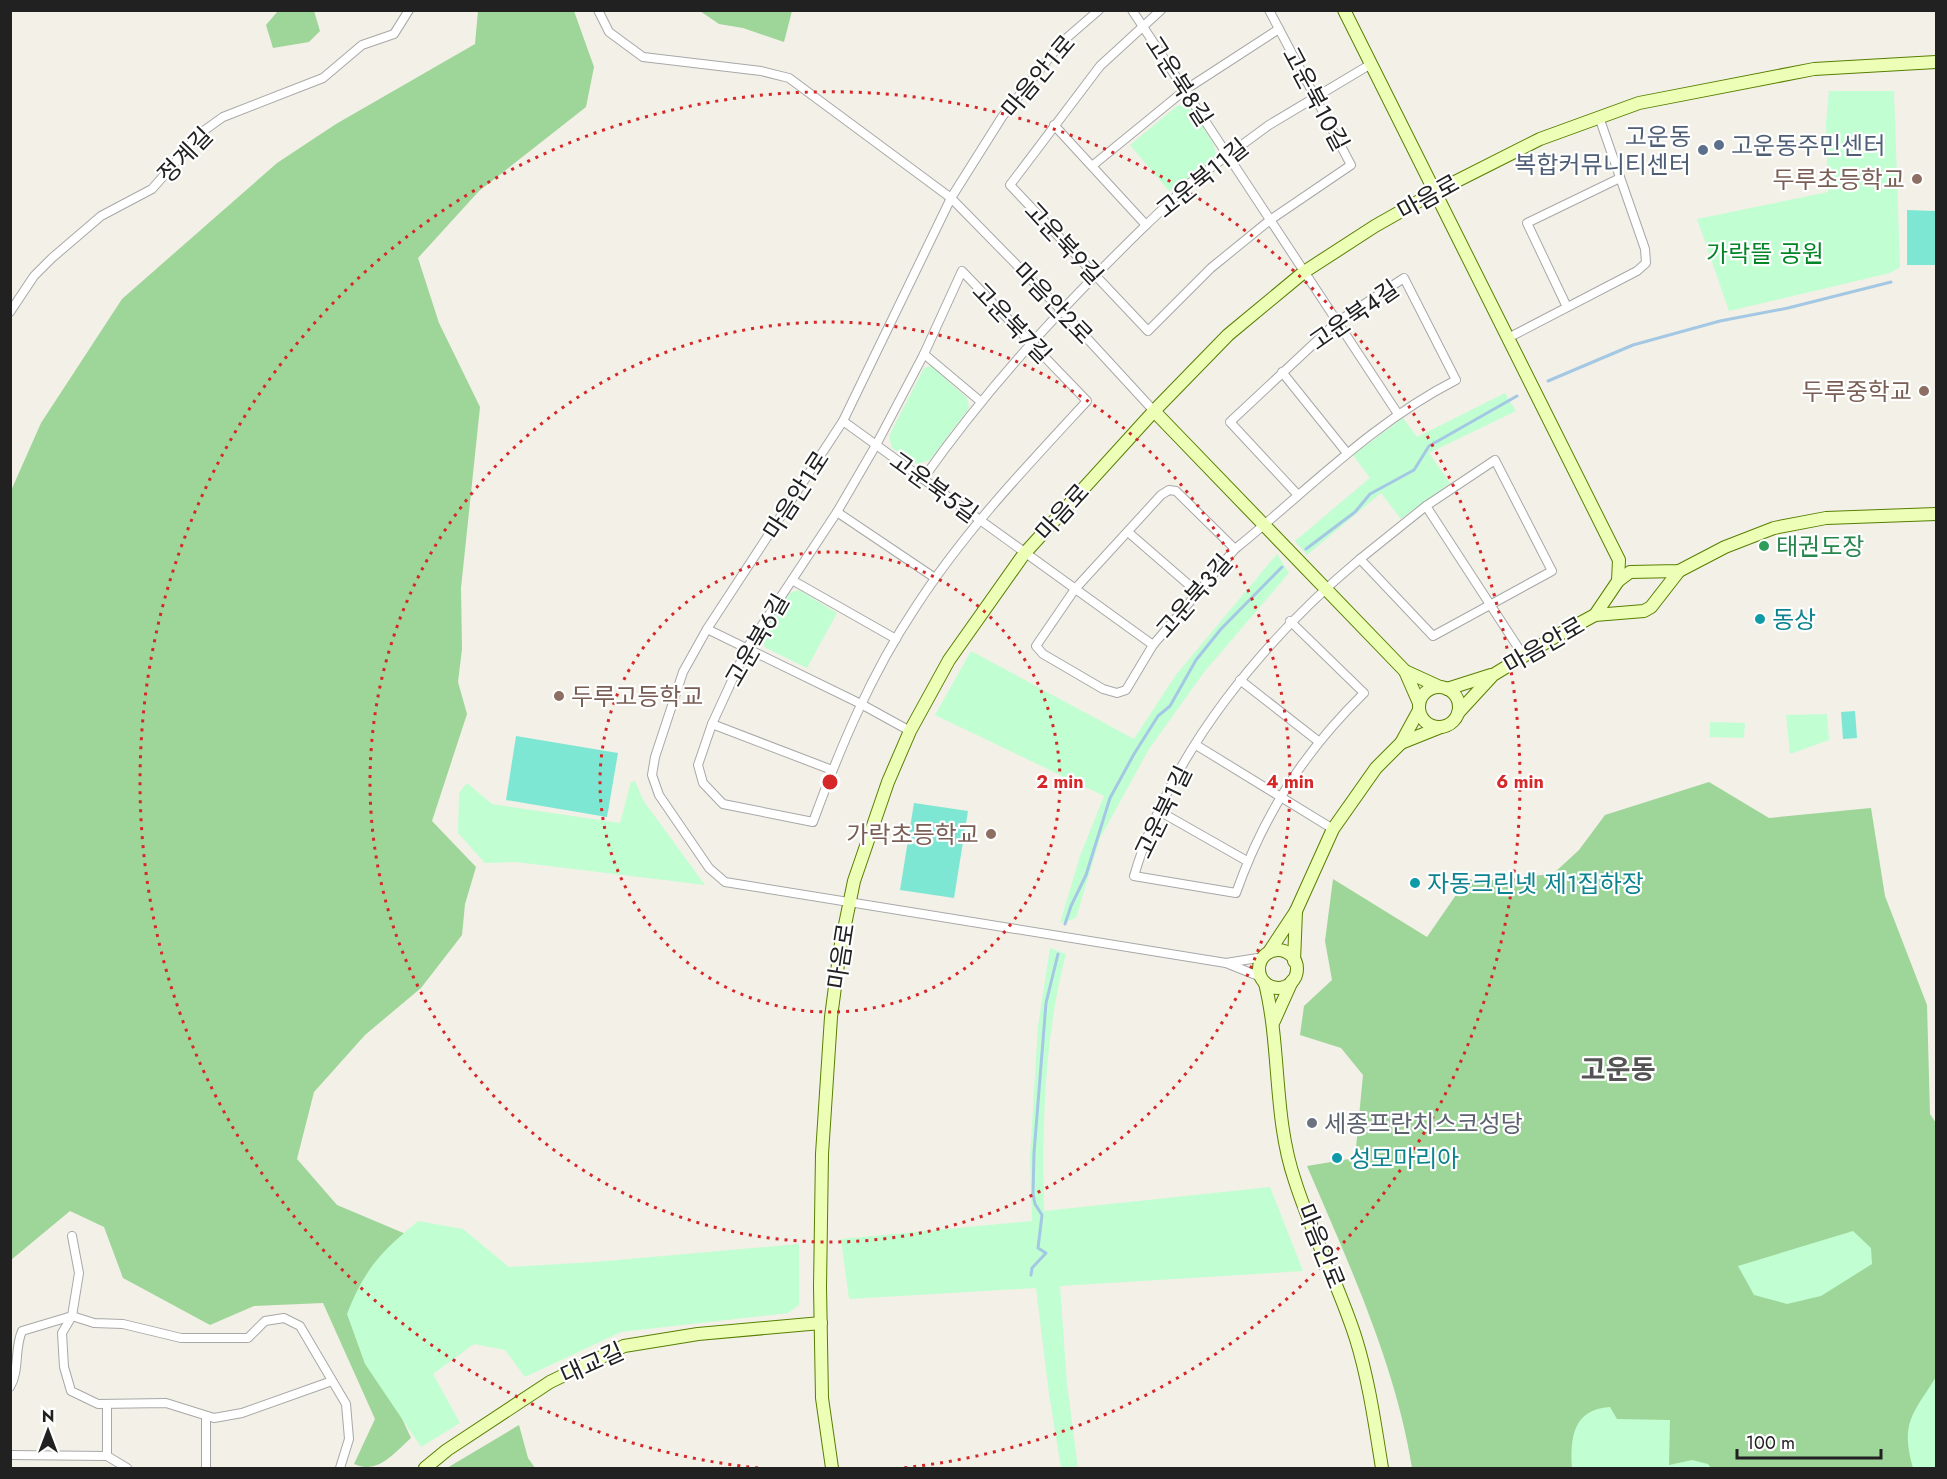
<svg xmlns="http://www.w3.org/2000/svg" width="1947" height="1479" viewBox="0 0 1947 1479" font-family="Jost,'Noto Sans KR',sans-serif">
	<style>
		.forest { fill: #9ed598 }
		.park { fill: #c1fed2 }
		.pitch { fill: #7ee7d4 }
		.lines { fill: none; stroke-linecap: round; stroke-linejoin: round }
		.stream { stroke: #a4c8e3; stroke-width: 3 }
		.street-casing { stroke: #a8a8a8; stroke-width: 10 }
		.secondary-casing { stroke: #587f00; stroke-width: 14 }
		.street { stroke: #fff; stroke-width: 8 }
		.secondary { stroke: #edffb7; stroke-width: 12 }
		.ring { fill: none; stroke: #d62828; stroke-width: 3; stroke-dasharray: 3 6 }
		.service-dot { fill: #5c6f8a; stroke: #fff; stroke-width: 2 }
		.education-dot { fill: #8d6e63; stroke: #fff; stroke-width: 2 }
		.leisure-dot { fill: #2e9e5b; stroke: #fff; stroke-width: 2 }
		.culture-dot { fill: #0f9aa8; stroke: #fff; stroke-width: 2 }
		.worship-dot { fill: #6b7280; stroke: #fff; stroke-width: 2 }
		.labels { text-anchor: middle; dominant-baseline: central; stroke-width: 4.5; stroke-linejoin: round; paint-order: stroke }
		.street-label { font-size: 24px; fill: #212121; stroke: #fff }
		.service-label { font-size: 24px; fill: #4e5e75; stroke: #fff; text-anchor: end }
		.education-label { font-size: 24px; fill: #785e54; stroke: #fff; text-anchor: end }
		.park-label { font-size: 24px; fill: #038628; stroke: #fff }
		.leisure-label { font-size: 24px; fill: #27864d; stroke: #fff; text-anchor: start }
		.culture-label { font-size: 24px; fill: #0d838f; stroke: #fff; text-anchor: start }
		.worship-label { font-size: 24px; fill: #5b616d; stroke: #fff; text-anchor: start }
		.quarter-label { font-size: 27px; font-weight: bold; fill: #545454; stroke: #fff }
		.centre { fill: #d62828; stroke: #fff; stroke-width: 3 }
		.ring-label { font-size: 18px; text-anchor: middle; font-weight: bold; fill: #d62828; stroke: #fff; stroke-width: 4.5; stroke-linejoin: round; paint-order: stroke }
	</style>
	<rect width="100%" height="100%" fill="#f2f0e7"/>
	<g class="forest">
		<path d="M278,11h36l6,20 -11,11 -36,6 -7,-23z"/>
		<path d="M478,11h96l20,56 -8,40 -107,84 -61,67 21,65 41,84 -19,181 1,61 -4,33 9,32 -35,107 44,46 -11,37 -3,31 -41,53 -56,47 -51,57 -17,67 40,46 83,35 -55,99 46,99c-17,15 -33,37 -57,26l21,-45 -52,-116 -69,3 -44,19 -87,-47 -19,-51 -34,-16 -59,49 -1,-767 31,-70 81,-124 155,-136 59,-39 139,-80z"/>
		<path d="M700,11l92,-1v1l-8,31 -41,-14 -24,-4z"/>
		<path d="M1709,782l60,36 102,-10 14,88 42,109 3,109 6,9v345h-524c-16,-103 -64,-206 -105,-302l48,-8 8,-83 -22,-27 -41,-13 4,-29 28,-26 -7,-39 8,-62 94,58 40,-58 15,2 71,-7 26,-24 26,-35z"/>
		<path d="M519,1425l9,33 7,10h-88z"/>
	</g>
	<g class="park">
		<path d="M1829,91h65l6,176 -10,6 -161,38 -32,-92 131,-27 -2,-69z"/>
		<path d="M1189,104l25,41 2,13 -47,33 -39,-46 47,-39z"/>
		<path d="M931,366l36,32 2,10 -39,52 -13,4 -25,-16 -3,-12 35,-68z"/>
		<path d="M1505,393l11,18 -87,42 21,30 -49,36 -20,-26 -74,62 -12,-14 75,-63 -17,-23 50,-37 14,19z"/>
		<path d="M1277,554l12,19 -84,98 -56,78 -49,89 -24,80 -16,5 20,-67 24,-60 -169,-81 36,-64 163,88 41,-63z"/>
		<path d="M799,590l38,23 -30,55 -41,-20 -6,-9 30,-46z"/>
		<path d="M1827,714l2,26 -39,14 -4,-39z"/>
		<path d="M1710,722l35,1 -1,15 -34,-1z"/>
		<path d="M635,781l8,19 62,85 -189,-23 -31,1 -27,-30 1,-40 8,-10 25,21 128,19 11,-41z"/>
		<path d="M1050,948l16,6c-22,83 -24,172 -22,257l226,-24 33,84 -243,15 7,98 11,84h-17l-12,-74 -13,-106 -187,11 -8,-60 191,-18 -2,-64 8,-131z"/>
		<path d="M418,1221l45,8 46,38 86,-5 204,-18v61l-11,8 -167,19 -96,45 -20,-27 -31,-6 -41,30 27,49 -39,24 -56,-83 -18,-50c18,-46 34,-62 71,-93z"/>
		<path d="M1853,1231l18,17 1,16 -51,32 -34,8 -33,-9 -16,-29z"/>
		<path d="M1936,1377v91h-23c-13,-46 0,-54 23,-91z"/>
		<path d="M1610,1407l7,12 53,1 -1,45 23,-5 16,4 3,4h-139c-2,-30 1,-59 38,-61z"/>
	</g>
	<g class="pitch">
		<path d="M1907,210l29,1v54h-29z"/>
		<path d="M1855,711l2,27 -14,1 -2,-27z"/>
		<path d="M516,736l102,17 -11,64 -101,-17z"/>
		<path d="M914,803l54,8 -14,87 -54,-8z"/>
	</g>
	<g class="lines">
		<g class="stream">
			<path d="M1548,381l85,-36 87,-24 68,-13 103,-26"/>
			<path d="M1306,549l49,-37 15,-18 44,-24 15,-24 88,-50"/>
			<path d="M1065,924l6,-18 15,-31 24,-77 24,-44 24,-38 12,-10 26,-46 25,-31 61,-62"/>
			<path d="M1031,1275l1,-7 14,-15 -8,-5 4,-33 -7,-11 -2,-10 1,-41 12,-150 12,-49"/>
		</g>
		<defs>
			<g id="street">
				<path d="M598,10l11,22 34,25 118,14 28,7 162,120 110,112 93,101"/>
				<path d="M1099,10l-37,32 -60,75 -51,81 -108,223 -136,208 -24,43 -28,85 -3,18 7,20 50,73 16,14 501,81 35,14"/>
				<path d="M1132,10l266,404"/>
				<path d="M1161,10l-61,56 -90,119 138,146 63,-63 59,-48 81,-55 -82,-155"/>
				<path d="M1054,125l92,100 44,-42 79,-58 102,-61"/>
				<path d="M1092,166l93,-76 94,-61"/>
				<path d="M962,271l125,130c-61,66 -123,131 -172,207 -44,66 -75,140 -102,214l-90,-18 -20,-21 -5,-18 14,-41 35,-76 90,-136 39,-67 48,-91z"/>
				<path d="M1567,307l-40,-84 93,-45"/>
				<path d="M10,312l24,-36 18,-18 49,-42 51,-27 50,-57 21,-15 100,-39 39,-33 32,-11 15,-24"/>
				<path d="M1508,338l129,-67 9,-8 -1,-14 -46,-132"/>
				<path d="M924,354l56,47"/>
				<path d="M1282,372l65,81"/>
				<path d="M843,421l310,224"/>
				<path d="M1495,460l57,111 -119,65 -73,-77 66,-53z"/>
				<path d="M923,479c66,-94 141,-174 223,-254"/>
				<path d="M1169,490l7,1 59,58 -82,96 -27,45 -9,3 -14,-4 -60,-35 -7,-8 39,-57 86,-94z"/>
				<path d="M1426,506l97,149"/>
				<path d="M837,512l98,66"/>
				<path d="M1128,532l68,59"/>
				<path d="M1235,549c73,-59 137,-126 221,-169l-52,-102 -67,44 -107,100 67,72"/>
				<path d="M792,580l104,59"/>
				<path d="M1290,621l74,72c-60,59 -100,121 -128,200l-102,-17c36,-123 129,-236 226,-317"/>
				<path d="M707,629l154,75 49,27"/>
				<path d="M1240,680l78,61"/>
				<path d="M712,724l120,46"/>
				<path d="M1196,745l137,84"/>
				<path d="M1159,811l88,50"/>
				<path d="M1226,963l38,-6"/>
				<path d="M72,1236l7,37 -7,43 -10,17 2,34 7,24 27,13 68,-1 48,15 28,-5 90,-32"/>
				<path d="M10,1387c10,-17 4,-38 12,-56l50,-15 22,7 29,1 58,14h67l17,-17 19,-3 16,8 46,78 3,35 -9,29"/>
				<path d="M206,1416v52"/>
				<path d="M10,1455l97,1 20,12"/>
				<path d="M107,1456v-52"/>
			</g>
			<g id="secondary">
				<path d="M1344,10l275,550 -1,21"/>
				<path d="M1154,411l251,260 35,16"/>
				<path d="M1595,615l23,-34 12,-9 49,-1 46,-24 49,-19 52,-10 110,-4"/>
				<path d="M1405,671l14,32"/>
				<circle cx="1439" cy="707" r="20"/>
				<path d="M1447,689l44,-14"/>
				<path d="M1458,713l35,-38 65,-40 37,-20 49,-4 7,-4 28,-36"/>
				<path d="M1401,743l40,-16"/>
				<circle cx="1278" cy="969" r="19"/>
				<path d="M1269,952l27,-41 37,-82 43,-61 25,-25 18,-33"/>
				<path d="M1294,961l2,-50"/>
				<path d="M1265,983c16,65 8,134 30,198 17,54 44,104 61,158 13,42 19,86 26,129"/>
				<path d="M1274,1021l18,-40"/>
				<path d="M425,1468l22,-18 103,-68 74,-36 74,-12 123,-11"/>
				<path d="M832,1468l-10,-70 -2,-111 2,-133 9,-137 9,-68 14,-68 34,-99 22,-51 39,-71 75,-106 130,-143 74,-76 76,-63 71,-46 60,-34 105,-53 99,-36 175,-34 122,-7"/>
			</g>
		</defs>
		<use href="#street" class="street-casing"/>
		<use href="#secondary" class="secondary-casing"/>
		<use href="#street" class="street"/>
		<use href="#secondary" class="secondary"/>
	</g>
	<g class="ring">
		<circle cx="830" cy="782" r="230"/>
		<circle cx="830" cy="782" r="460"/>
		<path d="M758 1468A690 690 0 1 1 902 1468"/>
	</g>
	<g class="service-dot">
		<circle cx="1719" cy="145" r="6"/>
		<circle cx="1703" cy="150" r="6"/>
	</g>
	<g class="education-dot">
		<circle cx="1917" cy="179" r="6"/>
		<circle cx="1924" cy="391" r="6"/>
		<circle cx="559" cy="696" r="6"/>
		<circle cx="991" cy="834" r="6"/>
	</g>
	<circle class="leisure-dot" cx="1764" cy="546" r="6"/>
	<g class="culture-dot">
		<circle cx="1760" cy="619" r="6"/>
		<circle cx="1415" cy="883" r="6"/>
		<circle cx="1337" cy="1158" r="6"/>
	</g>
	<circle class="worship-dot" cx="1312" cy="1123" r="6"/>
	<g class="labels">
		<g class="street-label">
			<text transform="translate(1038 76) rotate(-50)">마음안1로</text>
			<text transform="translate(1179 81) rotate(57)">고운북8길</text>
			<text transform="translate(1316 99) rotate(62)">고운북10길</text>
			<text transform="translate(185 155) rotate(-46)">정계길</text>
			<text transform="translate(1202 178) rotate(-39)">고운북11길</text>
			<text transform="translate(1428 197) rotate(-29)">마음로</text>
			<text transform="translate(1064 243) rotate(47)">고운북9길</text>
			<text transform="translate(1053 303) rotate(46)">마음안2로</text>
			<text transform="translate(1354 315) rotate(-35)">고운북4길</text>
			<text transform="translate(1012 323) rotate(46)">고운북7길</text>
			<text transform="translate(934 487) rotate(36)">고운북5길</text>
			<text transform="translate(796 495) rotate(-57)">마음안1로</text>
			<text transform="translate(1062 512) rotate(-48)">마음로</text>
			<text transform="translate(1194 596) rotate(-49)">고운북3길</text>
			<text transform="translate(757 640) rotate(-60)">고운북6길</text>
			<text transform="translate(1544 645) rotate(-30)">마음안로</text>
			<text transform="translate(1163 812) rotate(-64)">고운북1길</text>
			<text transform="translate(841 956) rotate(-81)">마음로</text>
			<text transform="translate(1321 1246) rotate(68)">마음안로</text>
			<text transform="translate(592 1363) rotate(-24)">대교길</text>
		</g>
		<g class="service-label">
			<text x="1691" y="136">고운동<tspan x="1691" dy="28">복합커뮤니티센터</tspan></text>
			<text x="1731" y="145" text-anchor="start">고운동주민센터</text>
		</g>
		<g class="education-label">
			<text x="1905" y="179">두루초등학교</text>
			<text x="1912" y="391">두루중학교</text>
			<text x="571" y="696" text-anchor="start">두루고등학교</text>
			<text x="979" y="834">가락초등학교</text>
		</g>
		<g class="park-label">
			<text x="1765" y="253">가락뜰 공원</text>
		</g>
		<g class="leisure-label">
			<text x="1776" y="546">태권도장</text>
		</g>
		<g class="culture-label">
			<text x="1772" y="619">동상</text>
			<text x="1427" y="883">자동크린넷 제1집하장</text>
			<text x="1349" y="1158">성모마리아</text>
		</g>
		<g class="worship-label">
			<text x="1324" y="1123">세종프란치스코성당</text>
		</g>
		<g class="quarter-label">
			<text x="1618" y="1069">고운동</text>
		</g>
	</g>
	<circle cx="830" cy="782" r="9" class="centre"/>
	<g class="ring-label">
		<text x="1060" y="788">2 min</text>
		<text x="1290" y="788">4 min</text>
		<text x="1520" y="788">6 min</text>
	</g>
	<rect width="1947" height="1479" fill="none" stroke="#212121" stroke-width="24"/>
	<g transform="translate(48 1431)" stroke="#ffffff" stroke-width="4.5" paint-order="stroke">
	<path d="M0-4.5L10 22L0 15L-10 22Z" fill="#212121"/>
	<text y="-9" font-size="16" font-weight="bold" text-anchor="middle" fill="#212121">N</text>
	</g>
	<path d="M1737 1449v9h144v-9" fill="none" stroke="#212121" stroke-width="3"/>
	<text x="1746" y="1449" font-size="18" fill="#212121" stroke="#ffffff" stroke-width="4.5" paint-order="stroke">100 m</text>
</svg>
